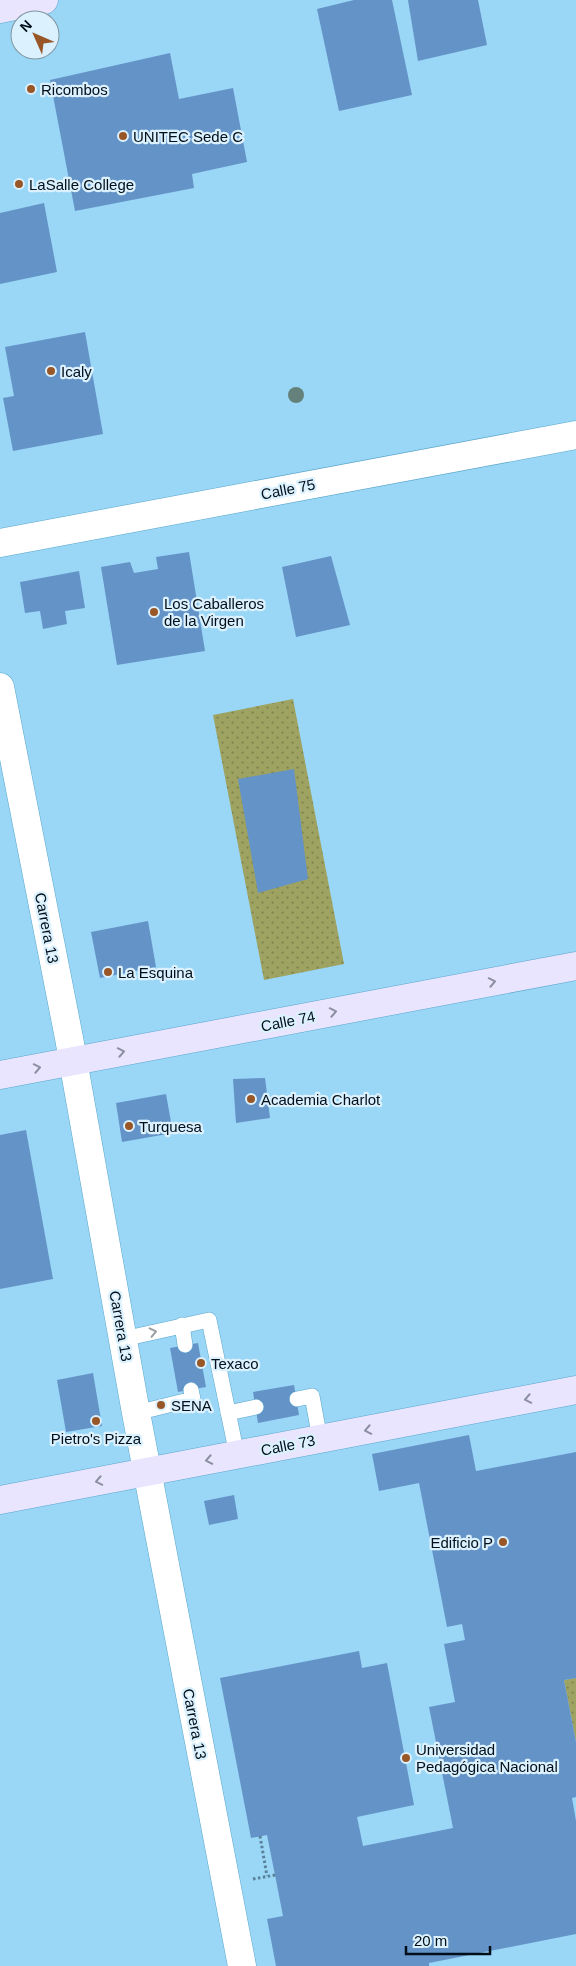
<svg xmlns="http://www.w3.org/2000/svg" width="576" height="1966" viewBox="0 0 576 1966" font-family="Arial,sans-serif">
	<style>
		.grass { fill: url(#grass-dots) }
		.building { fill: #6493c8 }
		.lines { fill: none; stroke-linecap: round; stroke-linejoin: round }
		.lane-casing { stroke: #59a6cd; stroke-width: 16 }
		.street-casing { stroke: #59a6cd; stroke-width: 29 }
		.secondary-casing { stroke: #59a6cd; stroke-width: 29 }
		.path { stroke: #59829a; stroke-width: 3; stroke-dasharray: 2.5 2.5; stroke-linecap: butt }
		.lane { stroke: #fff; stroke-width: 15 }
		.street { stroke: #fff; stroke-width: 28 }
		.secondary { stroke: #eae5fe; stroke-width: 28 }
		.tree { fill: #65817b }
		.oneway { stroke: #8c8fa3 }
		.oneway2 { stroke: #999fa3 }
		.poi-dot { fill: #995627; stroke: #dbf1fd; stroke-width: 2 }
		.labels { text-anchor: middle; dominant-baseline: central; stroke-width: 4.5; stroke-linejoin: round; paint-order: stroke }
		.poi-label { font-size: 15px; fill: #000f1a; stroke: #dbf1fd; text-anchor: start }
		.street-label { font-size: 15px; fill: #000f1a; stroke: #dbf1fd }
	</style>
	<defs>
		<pattern id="grass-dots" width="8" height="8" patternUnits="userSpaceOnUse" patternTransform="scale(1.25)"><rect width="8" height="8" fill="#9ea361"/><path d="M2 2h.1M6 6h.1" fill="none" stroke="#7e834f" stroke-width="1.8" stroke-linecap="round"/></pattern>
	</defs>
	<rect width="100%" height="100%" fill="#9ad6f6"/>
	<g class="grass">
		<path d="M293,699l51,265 -80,16 -51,-265z"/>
		<path d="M576,1678v64l-12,-62z"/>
	</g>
	<g class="building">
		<path d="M354,0h38l20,95 -73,16 -22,-102z"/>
		<path d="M408,0h70l9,45 -69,16z"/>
		<path d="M170,53l9,46 54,-11 14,74 -55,12 2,14 -119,23 -25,-131z"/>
		<path d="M44,203l13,69 -57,12v-71z"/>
		<path d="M85,332l18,102 -90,17 -10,-53 11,-2 -9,-49z"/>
		<path d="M189,552l16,99 -88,14 -16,-98 29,-5 4,11 24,-4 -2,-12z"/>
		<path d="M331,556l19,69 -54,12 -14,-70z"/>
		<path d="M79,571l6,37 -20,3 2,13 -24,5 -3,-18 -15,2 -5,-31z"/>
		<path d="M294,769l14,110 -50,14 -20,-114z"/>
		<path d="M148,921l8,46 -56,11 -9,-46z"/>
		<path d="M265,1078l5,40 -34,5 -3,-44z"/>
		<path d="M166,1094l7,39 -51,9 -6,-39z"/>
		<path d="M26,1130l27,149 -53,10v-154z"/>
		<path d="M198,1343l8,44 -28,5 -8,-44z"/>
		<path d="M93,1373l9,53 -36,6 -9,-52z"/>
		<path d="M294,1385l5,30 -41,8 -5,-31z"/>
		<path d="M469,1435l7,36 100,-19v226l-12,2 12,62v55l-4,1 4,23v113l-147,29v3h-153l-9,-47 16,-3 -8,-41 -8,-40 -16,3 -31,-160 139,-27 3,17 25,-5 27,142 -57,12 6,29 90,-18 -24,-121 26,-5 -11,-58 21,-4 -3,-16 -15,3 -28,-144 -40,8 -7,-37z"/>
		<path d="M234,1495l4,24 -29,6 -5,-24z"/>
	</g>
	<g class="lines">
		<defs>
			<g id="lane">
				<path d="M182,1325l3,20"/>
				<path d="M123,1339l86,-19 28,135"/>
				<path d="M297,1399l15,-3 8,43"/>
				<path d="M136,1413l57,-14 -2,-9"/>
				<path d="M228,1413l28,-6"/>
			</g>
			<g id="street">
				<path d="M0,543l576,-108"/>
				<path d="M0,687l69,351 67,375 106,553"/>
			</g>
			<g id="secondary">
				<path d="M0,9l44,-9"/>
				<path d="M0,1075l576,-109"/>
				<path d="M0,1500l576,-110"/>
			</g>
		</defs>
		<use href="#lane" class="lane-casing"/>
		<use href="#street" class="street-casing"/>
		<use href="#secondary" class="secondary-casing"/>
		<g class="path">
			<path d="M260,1836l7,40"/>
			<path d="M253,1879l22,-4"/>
		</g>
		<use href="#lane" class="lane"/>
		<use href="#street" class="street"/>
		<use href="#secondary" class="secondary"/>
	</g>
	<circle class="tree" cx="296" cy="395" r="8"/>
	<defs><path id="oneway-chevron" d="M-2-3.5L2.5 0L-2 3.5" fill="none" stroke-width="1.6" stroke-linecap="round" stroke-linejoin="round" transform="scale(1.25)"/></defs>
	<g class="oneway">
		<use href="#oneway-chevron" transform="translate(492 982) rotate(-11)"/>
		<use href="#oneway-chevron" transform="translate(333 1012) rotate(-11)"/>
		<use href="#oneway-chevron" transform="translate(121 1052) rotate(-11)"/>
		<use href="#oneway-chevron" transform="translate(37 1068) rotate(-11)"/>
		<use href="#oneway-chevron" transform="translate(528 1399) rotate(169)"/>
		<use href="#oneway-chevron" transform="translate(368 1430) rotate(169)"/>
		<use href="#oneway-chevron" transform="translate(209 1460) rotate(169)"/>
		<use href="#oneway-chevron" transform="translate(99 1481) rotate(169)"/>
	</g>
	<use class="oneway2" href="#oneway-chevron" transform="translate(153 1332) rotate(-13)"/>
	<g class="poi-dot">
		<circle cx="31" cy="89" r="5"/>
		<circle cx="123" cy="136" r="5"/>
		<circle cx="19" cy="184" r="5"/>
		<circle cx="51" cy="371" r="5"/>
		<circle cx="154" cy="612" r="5"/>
		<circle cx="108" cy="972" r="5"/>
		<circle cx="251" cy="1099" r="5"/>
		<circle cx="129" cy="1126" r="5"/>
		<circle cx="201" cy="1363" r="5"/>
		<circle cx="161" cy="1405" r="5"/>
		<circle cx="96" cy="1421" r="5"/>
		<circle cx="503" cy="1542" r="5"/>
		<circle cx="406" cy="1758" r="5"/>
	</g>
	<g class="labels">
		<g class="poi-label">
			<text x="41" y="89">Ricombos</text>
			<text x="133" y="136">UNITEC Sede C</text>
			<text x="29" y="184">LaSalle College</text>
			<text x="61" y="371">Icaly</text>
			<text x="164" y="603">Los Caballeros<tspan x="164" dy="17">de la Virgen</tspan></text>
			<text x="118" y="972">La Esquina</text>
			<text x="261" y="1099">Academia Charlot</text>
			<text x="139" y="1126">Turquesa</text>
			<text x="211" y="1363">Texaco</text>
			<text x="171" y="1405">SENA</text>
			<text x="96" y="1438" text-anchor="middle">Pietro's Pizza</text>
			<text x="493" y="1542" text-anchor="end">Edificio P</text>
			<text x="416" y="1749">Universidad<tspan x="416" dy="17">Pedagógica Nacional</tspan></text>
		</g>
		<g class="street-label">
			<text transform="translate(288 489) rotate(-11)">Calle 75</text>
			<text transform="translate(47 928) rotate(79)">Carrera 13</text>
			<text transform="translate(288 1021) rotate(-11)">Calle 74</text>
			<text transform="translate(121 1326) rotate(80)">Carrera 13</text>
			<text transform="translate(288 1445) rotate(-11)">Calle 73</text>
			<text transform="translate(195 1724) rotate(79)">Carrera 13</text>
		</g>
	</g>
	<g transform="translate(35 35) rotate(315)"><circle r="24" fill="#dbf1fd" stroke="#8397a2"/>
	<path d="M0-4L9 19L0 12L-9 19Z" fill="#995627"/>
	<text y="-8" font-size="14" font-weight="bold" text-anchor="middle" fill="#000f1a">N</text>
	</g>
	<path d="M406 1946v8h84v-8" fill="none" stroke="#000f1a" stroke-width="2.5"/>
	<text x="414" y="1946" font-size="15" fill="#000f1a" stroke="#dbf1fd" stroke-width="4" paint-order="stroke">20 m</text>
</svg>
